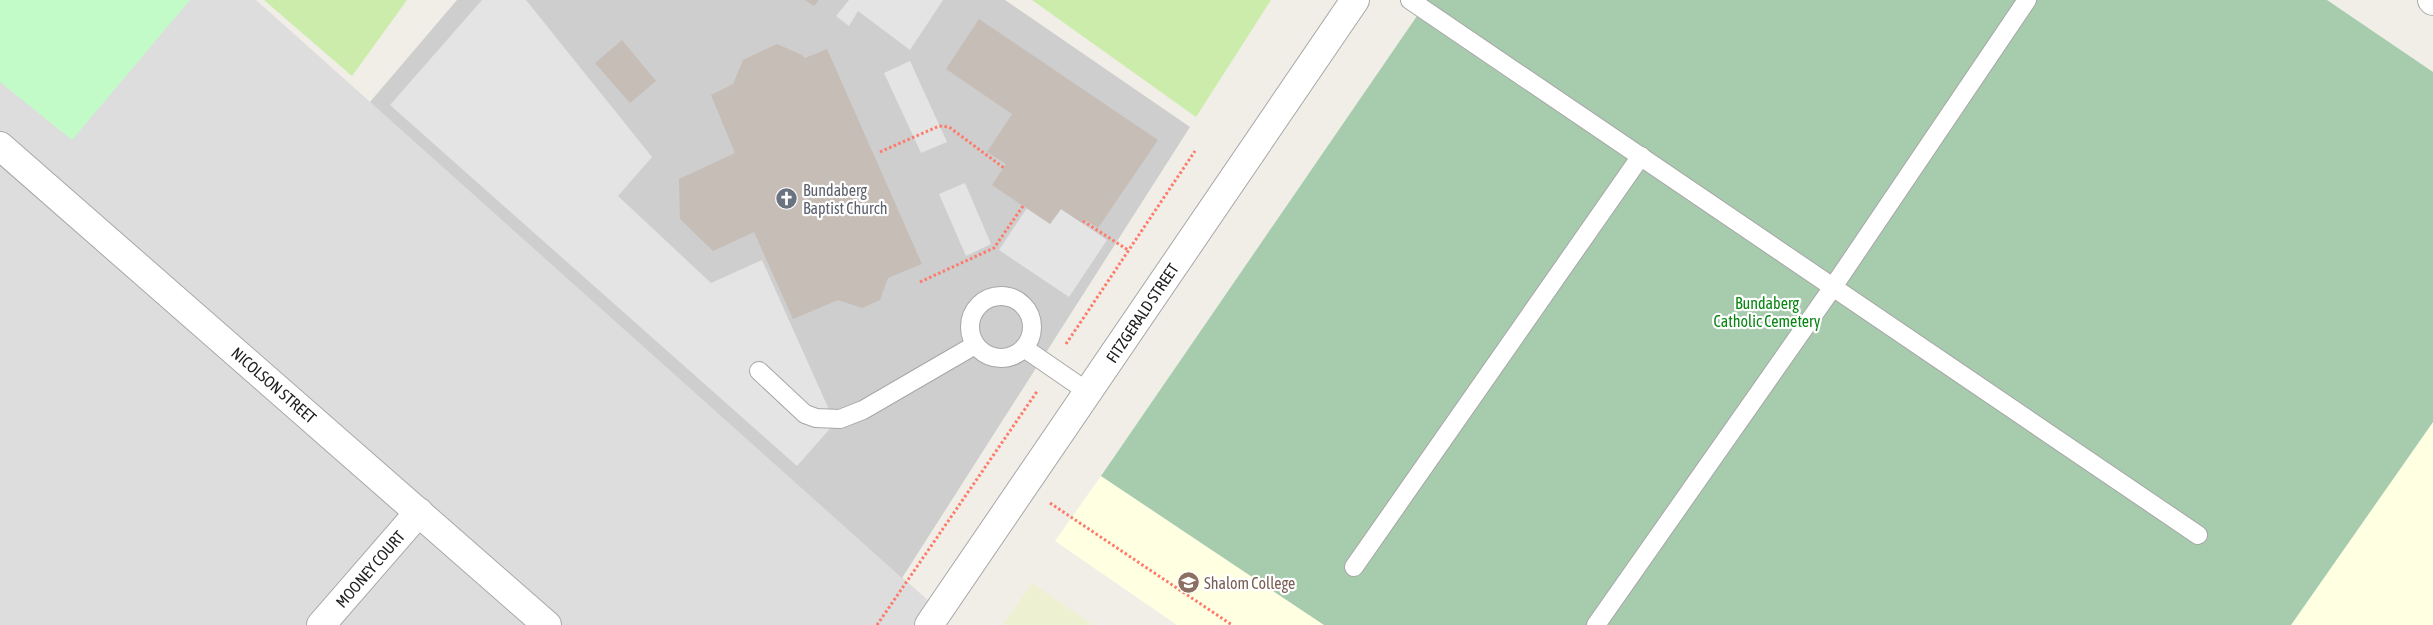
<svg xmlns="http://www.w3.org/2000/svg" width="2433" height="625" viewBox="0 0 2433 625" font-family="'Asap Condensed',sans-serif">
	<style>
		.residential { fill: #dedddd }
		.education { fill: #ffffe2 }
		.religious { fill: #cecece }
		.farmland { fill: #eef0d2 }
		.grass { fill: #cbecab }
		.cemetery { fill: #a7cbad }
		.park { fill: #c3fbc8 }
		.parking { fill: #e4e4e4 }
		.building { fill: #c6bdb6 }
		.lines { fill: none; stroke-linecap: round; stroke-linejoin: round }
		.service-casing { stroke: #a7a7a7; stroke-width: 20 }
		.minor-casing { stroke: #a7a7a7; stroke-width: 30 }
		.tertiary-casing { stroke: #a7a7a7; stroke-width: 30 }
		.path { stroke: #fe7a6a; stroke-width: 3; stroke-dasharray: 2.5 2.5; stroke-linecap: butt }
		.service { stroke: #fff; stroke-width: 18 }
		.minor { stroke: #fff; stroke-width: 28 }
		.tertiary { stroke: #fff; stroke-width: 28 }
		.labels { text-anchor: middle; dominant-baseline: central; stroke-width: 4.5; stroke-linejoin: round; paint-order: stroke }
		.worship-label { font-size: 16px; fill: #5b616d; stroke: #fff; text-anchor: start }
		.park-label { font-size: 16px; fill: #088513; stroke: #fff }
		.street-label { font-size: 16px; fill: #202020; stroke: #fff }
		.education-label { font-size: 16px; fill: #785e54; stroke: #fff; text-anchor: start }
	</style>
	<rect width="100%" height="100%" fill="#f1eee7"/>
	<path class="residential" d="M0,0h256l684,611 -11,14h-929z"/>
	<g class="education">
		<path d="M2433,422v203h-142z"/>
		<path d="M1101,476l223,149h-147l-122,-84z"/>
	</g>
	<path class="religious" d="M457,0h548l185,127 -288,451 -532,-476z"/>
	<path class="farmland" d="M1032,583l61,42h-90z"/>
	<g class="grass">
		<path d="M264,0h143l-55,76z"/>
		<path d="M1032,0h239l-75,117z"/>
	</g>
	<path class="cemetery" d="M1428,0h899l106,72v350l-142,203h-967l-223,-149z"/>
	<path class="park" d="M0,0h190l-118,140 -72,-58z"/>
	<g class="parking">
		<path d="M482,0h44l126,157 -34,39 93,87 51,-23 73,163 -38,43 -407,-361z"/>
		<path d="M849,0h94l-33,50 -52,-39 -9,15 -13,-10z"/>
		<path d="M910,61l37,81 -26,11 -37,-80z"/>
		<path d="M965,183l26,61 -25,12 -27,-62z"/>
		<path d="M1027,208l23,16 11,-15 46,31 -38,57 -70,-47z"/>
	</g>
	<g class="building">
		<path d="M805,0h14l-5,6z"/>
		<path d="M979,19l179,121 -60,88 -14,-9 -2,4 -21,-14 -11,15 -58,-39 14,-21 -19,-12 25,-38 -66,-45z"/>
		<path d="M622,40l34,41 -26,22 -35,-40z"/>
		<path d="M777,44l25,11 3,3 22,-9 95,215 -34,14 -8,22 -18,8 -24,-8 -45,19 -39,-87 -41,19 -33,-32 -1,-40 56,-26 -24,-58 22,-11 10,-24z"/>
	</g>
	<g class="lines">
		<defs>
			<g id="service">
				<path d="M1410,0l788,535"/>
				<circle cx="1001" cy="327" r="31"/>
				<path d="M1024,348l64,44"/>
				<path d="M759,371l46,43 11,4 24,1 23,-9 112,-65"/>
				<path d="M1354,567l287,-411"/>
				<path d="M1596,625l237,-338 194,-287"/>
			</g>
			<g id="minor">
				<path d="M2432,0l1,1"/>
				<path d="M0,146l547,479"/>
				<path d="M321,625l98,-113"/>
			</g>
			<path id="tertiary" d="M929,625l426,-625"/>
		</defs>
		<use href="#service" class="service-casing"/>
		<use href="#minor" class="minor-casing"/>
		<use href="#tertiary" class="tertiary-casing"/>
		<g class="path">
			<path d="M880,152l59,-26 10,1 55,41"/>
			<path d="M1083,221l45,29"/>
			<path d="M920,282l74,-34 29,-42"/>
			<path d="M1066,344l129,-193"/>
			<path d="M1050,503l182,122"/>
			<path d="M877,625l161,-235"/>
		</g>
		<use href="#service" class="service"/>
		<use href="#minor" class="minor"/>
		<use href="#tertiary" class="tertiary"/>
	</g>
	<defs>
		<symbol id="church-disc" viewBox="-11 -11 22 22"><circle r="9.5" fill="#6b7280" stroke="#fff"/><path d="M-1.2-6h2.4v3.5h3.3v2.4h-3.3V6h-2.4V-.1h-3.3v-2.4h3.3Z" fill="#fff"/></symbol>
		<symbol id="school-disc" viewBox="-11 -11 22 22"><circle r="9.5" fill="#8d6e63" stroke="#fff"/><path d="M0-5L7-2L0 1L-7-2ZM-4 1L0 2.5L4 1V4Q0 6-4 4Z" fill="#fff"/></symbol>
	</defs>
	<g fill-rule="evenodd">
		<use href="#church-disc" x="774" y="186" width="25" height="25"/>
		<use href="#school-disc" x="1176" y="570" width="25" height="25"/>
	</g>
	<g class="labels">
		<g class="worship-label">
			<text x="803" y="190">Bundaberg<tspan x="803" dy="18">Baptist Church</tspan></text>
		</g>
		<g class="park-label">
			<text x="1767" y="303">Bundaberg<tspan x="1767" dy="18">Catholic Cemetery</tspan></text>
		</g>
		<g class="street-label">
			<text transform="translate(1142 313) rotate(-56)">FITZGERALD STREET</text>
			<text transform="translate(274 385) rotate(41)">NICOLSON STREET</text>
			<text transform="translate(370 569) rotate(-49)">MOONEY COURT</text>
		</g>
		<g class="education-label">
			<text x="1204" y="583">Shalom College</text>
		</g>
	</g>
</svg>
